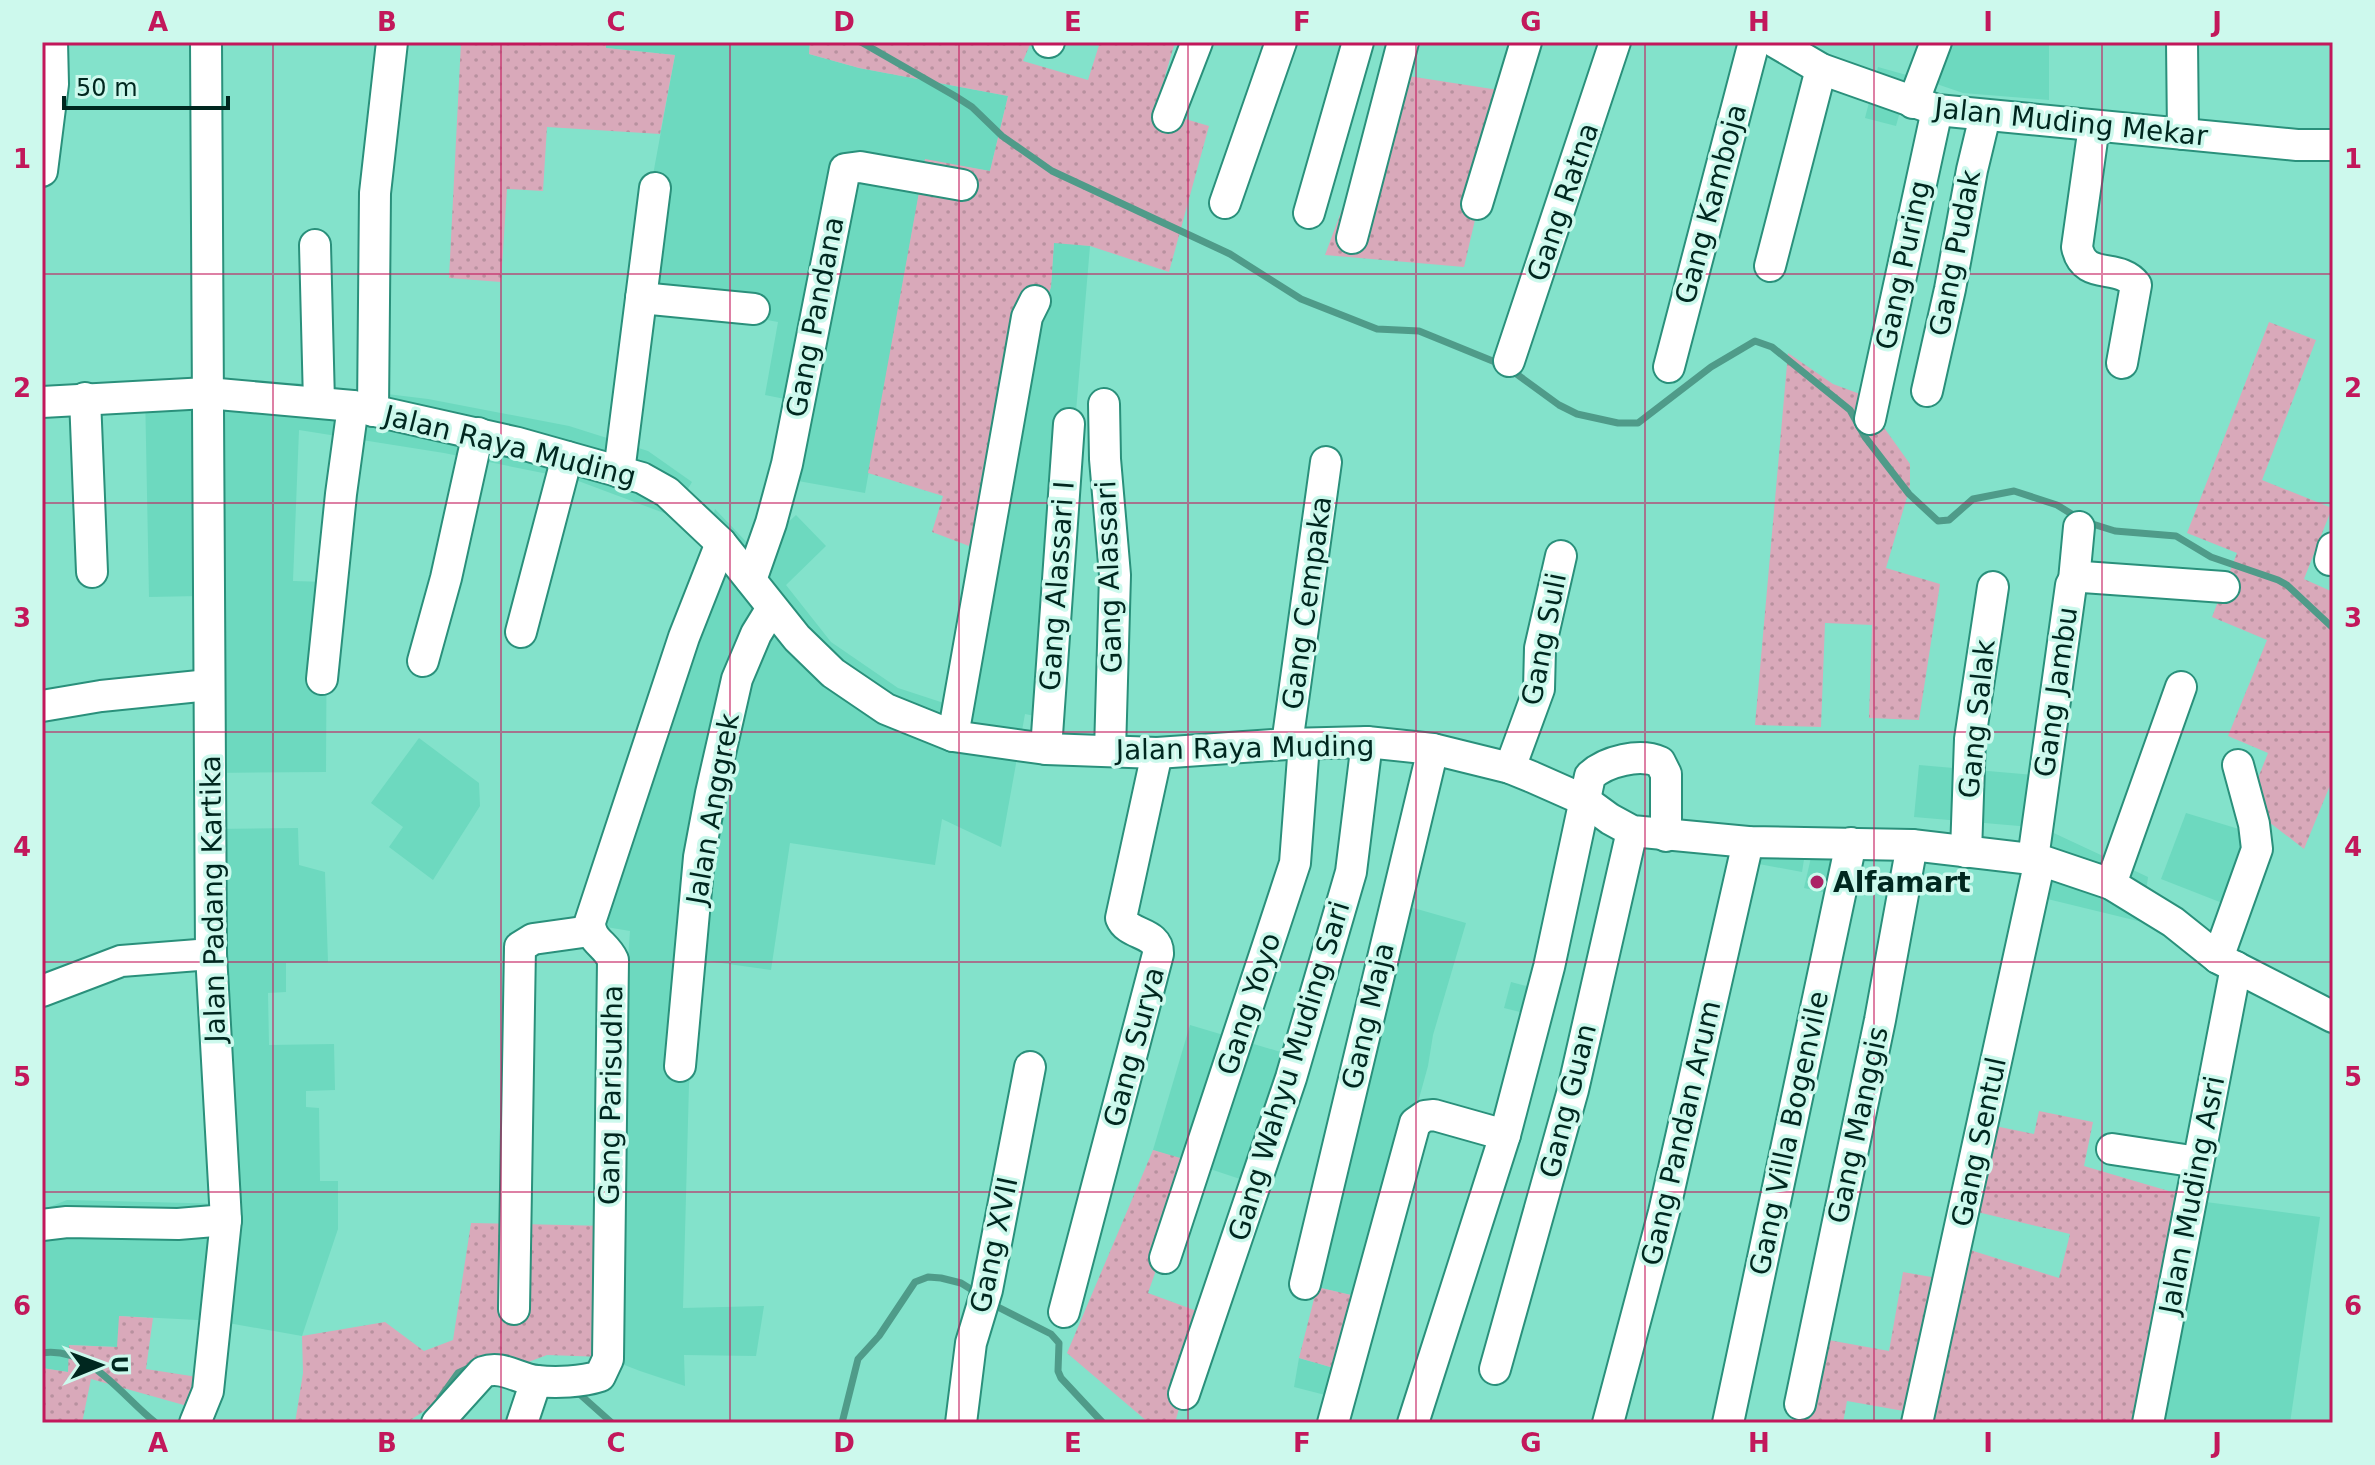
<svg xmlns="http://www.w3.org/2000/svg" width="2375" height="1465" viewBox="0 0 2375 1465" font-family="'DejaVu Sans',sans-serif">
	<style>
		.built { fill: #6dd9bf }
		.grass { fill: url(#grass-dots) }
		.lines { fill: none; stroke-linecap: round; stroke-linejoin: round }
		.stream { stroke: #4f9b89; stroke-width: 7 }
		.minor-casing { stroke: #2a907b; stroke-width: 34 }
		.minor { stroke: #fff; stroke-width: 30 }
		.grid { fill: none; stroke: #c2185b; stroke-width: 2; stroke-opacity: 0.55 }
		.poi-dot { fill: #ab2266; stroke: #cdf9ed; stroke-width: 3 }
		.labels { text-anchor: middle; dominant-baseline: central; stroke-width: 7; stroke-linejoin: round; paint-order: stroke }
		.street-label { font-size: 28px; fill: #00271f; stroke: #cdf9ed }
		.poi-label { font-size: 28px; font-weight: bold; fill: #00271f; stroke: #cdf9ed; text-anchor: start }
		.neatline { fill: none; stroke: #c2185b; stroke-width: 3 }
		.grid-label { font-size: 26px; text-anchor: middle; font-weight: bold; fill: #c2185b }
	</style>
	<defs>
		<pattern id="grass-dots" width="8" height="8" patternUnits="userSpaceOnUse" patternTransform="scale(2)"><rect width="8" height="8" fill="#d9a9ba"/><path d="M2 2h.1M6 6h.1" fill="none" stroke="#b8919f" stroke-width="1.8" stroke-linecap="round"/></pattern>
	</defs>
	<rect width="100%" height="100%" fill="#83e2cb"/>
	<g class="built">
		<path d="M606,42h204l-1,12 50,14 149,28 -18,75 -65,-11 -60,333 -78,-14 13,-77 -35,-7 13,-73 -147,-27 44,-240 -69,-7z"/>
		<path d="M1938,42h111v58l-86,-7 -35,-12z"/>
		<path d="M1878,67l32,9 -14,50 -31,-8z"/>
		<path d="M1054,242l36,4 -40,473 -25,-5 -24,133 -59,-28 -7,46 -145,-22 -19,127 -64,-9 -18,123 -6,224 81,-2 -8,50 -72,-1 1,31 -45,-15 -36,-14 5,-131 21,-295 -42,-7 93,-295 34,-120 41,43 40,-37 30,31 -40,39 45,57 67,46 55,18 18,-58 -2,-102 41,-140 41,-119z"/>
		<path d="M297,383l131,16 141,27 79,25 44,31 -20,34 -99,-37 -129,-26 -145,-23 -6,151 34,1 -1,190 -116,1 -11,-177 -50,1 -4,-207 53,3z"/>
		<path d="M419,738l60,45 1,23 -47,74 -44,-33 14,-20 -32,-24z"/>
		<path d="M1919,765l128,11 -4,52 105,49 -6,45 -111,-27 11,-67 -128,-11z"/>
		<path d="M2186,813l66,20 -17,75 -74,-29z"/>
		<path d="M298,828l1,37 26,7 3,90 -42,1v29l-18,1 1,52 65,-1 1,46 -29,1v16l13,1 1,73h18v48l-36,107 -85,-15 -97,-5 -2,31 -48,-2 -2,27 -26,-4v-158l25,-10 161,4 -15,-375z"/>
		<path d="M1817,831l40,10 -12,56 -41,-9z"/>
		<path d="M1806,847l-4,25 -59,-11z"/>
		<path d="M1396,903l70,20 -33,112 -5,31 -64,232 -47,-11z"/>
		<path d="M1511,982l27,7 -6,26 -28,-7z"/>
		<path d="M1190,1025l111,33 -49,125 -99,-33z"/>
		<path d="M2206,1202l114,15 -30,206h-143z"/>
		<path d="M1299,1358l45,13 -7,27 -43,-11z"/>
	</g>
	<g class="grass">
		<path d="M461,42h145v6l69,7 -15,79 -113,-7 -4,64 -36,-2 -6,93 -52,-4z"/>
		<path d="M810,42h221l-8,19 65,19 12,-38h75l-20,68 54,16 -40,146 -79,-26 -36,-3 -3,44 -41,119 -41,140 -37,-14 11,-36 -75,-23 57,-314 65,12 18,-75 -149,-28 -50,-14z"/>
		<path d="M1389,73l116,18 -41,176 -139,-12 50,-134z"/>
		<path d="M2269,322l47,18 -54,140 70,28 -28,71 29,13v186l-29,71 -35,-27 -29,1 28,-70 -40,-17 39,-96 -55,-23 25,-64 -50,-20z"/>
		<path d="M1788,353l45,31 27,10 50,70v23l-24,81 54,16 -21,136 -50,-2 3,-93 -47,-2 -4,104 -66,-2z"/>
		<path d="M2039,1111l54,11 -9,44 122,36 -59,221h-233l1,-10 -68,-12 -4,22h-35l15,-84 66,12 14,-79 57,10 7,-33 92,29 11,-44 -97,-23 17,-86 44,9z"/>
		<path d="M1153,1150l41,12 -46,131 57,21 -30,109h-26l-82,-70z"/>
		<path d="M471,1223l138,3 -5,131 -57,-2 -88,33 -53,35h-111l8,-50 -1,-37 83,-14 39,29 29,-11z"/>
		<path d="M1317,1287l47,11 -20,73 -45,-13z"/>
		<path d="M119,1316l34,2 -7,51 58,9 -6,31 -107,-30 -9,44h-40v-55l26,4 1,-27 48,2z"/>
	</g>
	<g class="lines">
		<g class="stream">
			<path d="M861,42l94,54 17,11 30,29 50,35 178,83 71,45 76,30 42,2 81,33"/>
			<path d="M1511,370l48,35 18,9 41,9h20l73,-56 44,-26 17,6 78,63 15,27 44,57 29,27 11,-1 24,-21 41,-8 43,14 26,16 32,10 61,5 35,21 67,23 9,5 46,43"/>
			<path d="M990,1303l61,31 8,9 -1,28 3,7 42,45"/>
			<path d="M42,1353c48,-7 80,44 114,70"/>
			<path d="M575,1390l37,33"/>
			<path d="M440,1398l18,-25 15,-7"/>
			<path d="M842,1423l16,-64 21,-23 36,-54 13,-5 13,1 20,5 16,10"/>
		</g>
		<defs>
			<g id="minor">
				<path d="M1048,42h1"/>
				<path d="M1775,42l46,27 116,41 360,35h36"/>
				<path d="M2182,42l1,92"/>
				<path d="M1913,103l23,-61"/>
				<path d="M1168,117l29,-75"/>
				<path d="M2094,126l-17,121c7,35 42,15 59,38l-14,78"/>
				<path d="M42,171l11,-87 -1,-42"/>
				<path d="M1225,203l56,-161"/>
				<path d="M1477,204l49,-162"/>
				<path d="M1309,213l49,-171"/>
				<path d="M1352,238l51,-196"/>
				<path d="M315,245l4,157"/>
				<path d="M1770,266l51,-197"/>
				<path d="M641,298l113,11"/>
				<path d="M1509,361l106,-319"/>
				<path d="M1669,367l85,-325"/>
				<path d="M1927,391l23,-102 22,-119 13,-54"/>
				<path d="M85,398l7,174"/>
				<path d="M42,402l165,-9 146,13 165,37 124,35 25,14 54,51 76,95 36,35 53,36 67,27 93,13 111,4 130,-9 80,-2 66,7 77,19 22,9 52,23 26,19 22,12 116,11 164,3 128,15 71,24 62,38 45,36 115,59"/>
				<path d="M1104,404l1,55 10,116 -5,176"/>
				<path d="M373,411l2,-218 17,-151"/>
				<path d="M1870,419l67,-309"/>
				<path d="M619,472l36,-284"/>
				<path d="M2330,560l3,-12"/>
				<path d="M751,580l20,-57 16,-59 58,-295 15,-2 102,18"/>
				<path d="M2074,580l5,-53"/>
				<path d="M521,632l46,-175"/>
				<path d="M423,661l23,-83 32,-145"/>
				<path d="M322,679l19,-185 12,-88"/>
				<path d="M42,706l59,-10 108,-11"/>
				<path d="M953,736l74,-419 8,-16"/>
				<path d="M1287,744l39,-282"/>
				<path d="M1046,749l23,-325"/>
				<path d="M1510,768l29,-79 1,-41 21,-92"/>
				<path d="M1966,852l4,-113 23,-152"/>
				<path d="M2033,859l38,-274 3,-5 9,-3 141,10"/>
				<path d="M2111,884l70,-197"/>
				<path d="M2218,958l39,-109 -3,-25 -16,-59"/>
				<path d="M42,991l79,-30 90,-7"/>
				<path d="M680,1066l19,-209 12,-64 26,-114 19,-45 16,-26"/>
				<path d="M2112,1149l86,13"/>
				<path d="M42,1225l25,-3 111,2 48,-4 -15,-266 -5,-912"/>
				<path d="M1165,1258l130,-395 9,-119"/>
				<path d="M1305,1284l128,-535"/>
				<path d="M514,1309l6,-362 13,-8 57,-8"/>
				<path d="M1064,1312l94,-358c1,-23 -30,-18 -37,-36l36,-165"/>
				<path d="M1495,1369l78,-279 59,-259"/>
				<path d="M1184,1394l107,-316 60,-206 16,-130"/>
				<path d="M1800,1404l80,-384 32,-175"/>
				<path d="M195,1423l13,-32 18,-171"/>
				<path d="M437,1423l46,-51c20,-7 35,7 54,9 19,2 45,1 63,-5l8,-17 5,-399c-7,-16 -23,-19 -23,-38l94,-285 37,-94"/>
				<path d="M522,1423l14,-42"/>
				<path d="M961,1423l10,-80 16,-53 43,-223"/>
				<path d="M1333,1423l82,-300 10,-7 9,-1 71,20"/>
				<path d="M1413,1423l92,-288 44,-168 41,-191c16,-15 50,-23 70,-14l6,12v62"/>
				<path d="M1608,1423l56,-211 84,-370"/>
				<path d="M1728,1423l123,-580"/>
				<path d="M1917,1423l123,-563"/>
				<path d="M2148,1423l88,-456"/>
			</g>
		</defs>
		<use href="#minor" class="minor-casing"/>
		<use href="#minor" class="minor"/>
	</g>
	<path class="grid" d="M273,42v1381M501,42v1381M730,42v1381M959,42v1381M1188,42v1381M1416,42v1381M1645,42v1381M1874,42v1381M2102,42v1381M42,274h2291M42,503h2291M42,732h2291M42,962h2291M42,1192h2291"/>
	<circle class="poi-dot" cx="1817" cy="882" r="8"/>
	<g class="labels">
		<g class="street-label">
			<text transform="translate(2071 122) rotate(6)">Jalan Muding Mekar</text>
			<text transform="translate(1563 202) rotate(-71)">Gang Ratna</text>
			<text transform="translate(1711 204) rotate(-75)">Gang Kamboja</text>
			<text transform="translate(1955 253) rotate(-79)">Gang Pudak</text>
			<text transform="translate(1903 265) rotate(-78)">Gang Puring</text>
			<text transform="translate(815 317) rotate(-79)">Gang Pandana</text>
			<text transform="translate(510 446) rotate(14)">Jalan Raya Muding</text>
			<text transform="translate(1109 577) rotate(-92)">Gang Alassari</text>
			<text transform="translate(1057 586) rotate(-86)">Gang Alassari I</text>
			<text transform="translate(1307 603) rotate(-82)">Gang Cempaka</text>
			<text transform="translate(1544 639) rotate(-79)">Gang Suli</text>
			<text transform="translate(2056 692) rotate(-82)">Gang Jambu</text>
			<text transform="translate(1977 719) rotate(-84)">Gang Salak</text>
			<text transform="translate(1245 748) rotate(-1)">Jalan Raya Muding</text>
			<text transform="translate(713 809) rotate(-80)">Jalan Anggrek</text>
			<text transform="translate(213 899) rotate(-91)">Jalan Padang Kartika</text>
			<text transform="translate(1249 1004) rotate(-72)">Gang Yoyo</text>
			<text transform="translate(1368 1016) rotate(-77)">Gang Maja</text>
			<text transform="translate(1134 1047) rotate(-75)">Gang Surya</text>
			<text transform="translate(1289 1071) rotate(-73)">Gang Wahyu Muding Sari</text>
			<text transform="translate(611 1095) rotate(-89)">Gang Parisudha</text>
			<text transform="translate(1568 1101) rotate(-76)">Gang Guan</text>
			<text transform="translate(1858 1125) rotate(-78)">Gang Manggis</text>
			<text transform="translate(1681 1133) rotate(-77)">Gang Pandan Arum</text>
			<text transform="translate(1789 1133) rotate(-78)">Gang Villa Bogenvile</text>
			<text transform="translate(1979 1142) rotate(-78)">Gang Sentul</text>
			<text transform="translate(2192 1195) rotate(-79)">Jalan Muding Asri</text>
			<text transform="translate(994 1245) rotate(-78)">Gang XVII</text>
		</g>
		<g class="poi-label">
			<text x="1833" y="882">Alfamart</text>
		</g>
	</g>
	<rect width="2375" height="1465" fill="none" stroke="#cdf9ed" stroke-width="88"/>
	<g transform="translate(100 1365) rotate(89)" stroke="#cdf9ed" stroke-width="6" paint-order="stroke">
	<path d="M0-6L14 30L0 20L-14 30Z" fill="#00271f"/>
	<text y="-12" font-size="22" font-weight="bold" text-anchor="middle" fill="#00271f">U</text>
	</g>
	<path d="M64 96v12h164v-12" fill="none" stroke="#00271f" stroke-width="4"/>
	<text x="76" y="96" font-size="24" fill="#00271f" stroke="#cdf9ed" stroke-width="6" paint-order="stroke">50 m</text>
	<rect x="44" y="44" width="2287" height="1377" class="neatline"/>
	<g class="grid-label">
		<text x="158" y="31">A</text>
		<text x="387" y="31">B</text>
		<text x="616" y="31">C</text>
		<text x="844" y="31">D</text>
		<text x="1073" y="31">E</text>
		<text x="1302" y="31">F</text>
		<text x="1531" y="31">G</text>
		<text x="1759" y="31">H</text>
		<text x="1988" y="31">I</text>
		<text x="2217" y="31">J</text>
		<text x="22" y="168">1</text>
		<text x="2353" y="168">1</text>
		<text x="22" y="397">2</text>
		<text x="2353" y="397">2</text>
		<text x="22" y="627">3</text>
		<text x="2353" y="627">3</text>
		<text x="22" y="856">4</text>
		<text x="2353" y="856">4</text>
		<text x="22" y="1086">5</text>
		<text x="2353" y="1086">5</text>
		<text x="22" y="1315">6</text>
		<text x="2353" y="1315">6</text>
		<text x="158" y="1452">A</text>
		<text x="387" y="1452">B</text>
		<text x="616" y="1452">C</text>
		<text x="844" y="1452">D</text>
		<text x="1073" y="1452">E</text>
		<text x="1302" y="1452">F</text>
		<text x="1531" y="1452">G</text>
		<text x="1759" y="1452">H</text>
		<text x="1988" y="1452">I</text>
		<text x="2217" y="1452">J</text>
	</g>
</svg>
